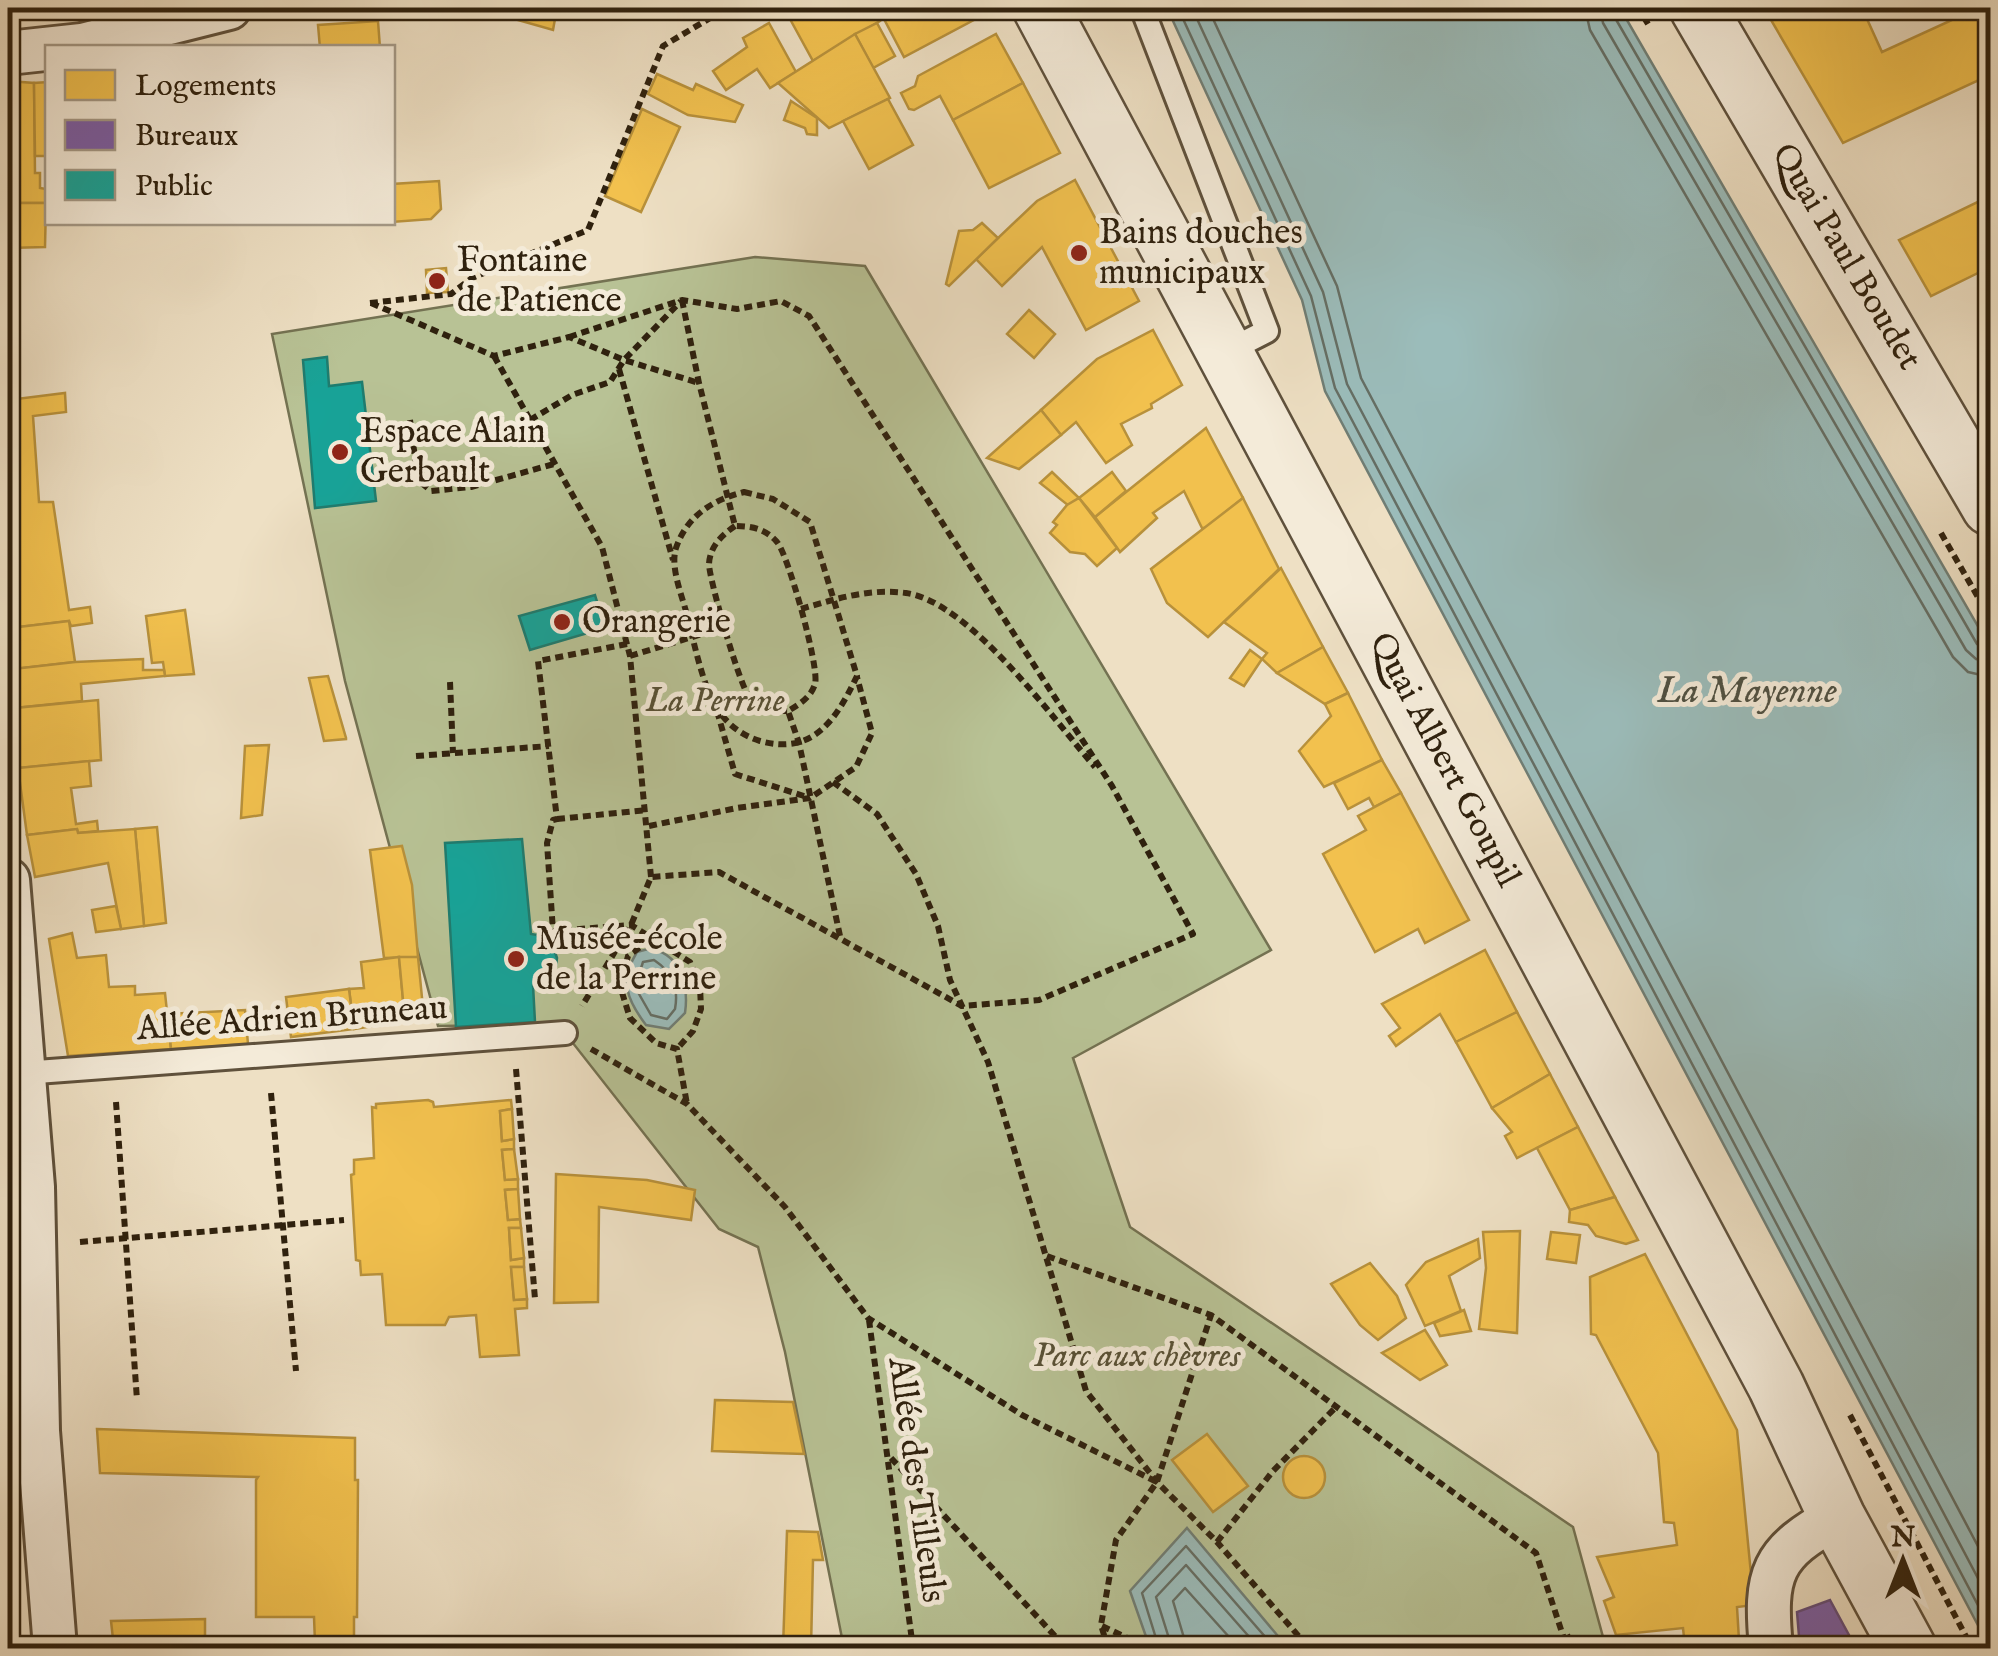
<svg xmlns="http://www.w3.org/2000/svg" width="1998" height="1656" viewBox="0 0 1998 1656" font-family="'IM FELL English',serif">
	<style>
		.green { fill: #b8c295; stroke: #747252; stroke-width: 2.5 }
		.water { fill: #9bbcba; stroke: #707e75; stroke-width: 2.5 }
		.homes { fill: #f2c14e; stroke: #b8913b; stroke-width: 2.5 }
		.offices { fill: #7b5ea7; stroke: #644c79; stroke-width: 2.5 }
		.public { fill: #17a398; stroke: #1e7c6f; stroke-width: 2.5 }
		.lines { fill: none; stroke-linecap: round; stroke-linejoin: round }
		.shore { stroke: #656e64; stroke-width: 2.5 }
		.service-casing { stroke: #5f513c; stroke-width: 28 }
		.minor-casing { stroke: #5f513c; stroke-width: 48 }
		.tertiary-casing { stroke: #5f513c; stroke-width: 60 }
		.path { stroke: #2f210e; stroke-width: 6; stroke-dasharray: 8 5; stroke-linecap: butt }
		.service { stroke: #f4ebd9; stroke-width: 22 }
		.minor { stroke: #f4ebd9; stroke-width: 42 }
		.tertiary { stroke: #f4ebd9; stroke-width: 55 }
		.poi-dot { fill: #8f2418; stroke: #f4ebd9; stroke-width: 4 }
		.labels { text-anchor: middle; dominant-baseline: central; stroke-width: 10; stroke-linejoin: round; paint-order: stroke }
		.poi-label { font-size: 35px; fill: #2f210e; stroke: #f4ebd9; text-anchor: start }
		.street-label { font-size: 35px; fill: #2f210e; stroke: #f4ebd9 }
		.park-label { font-size: 35px; font-style: italic; fill: #585136; stroke: #f4ebd9 }
		.water-label { font-size: 38px; font-style: italic; fill: #4f5042; stroke: #f4ebd9 }
	</style>
	<rect width="100%" height="100%" fill="#eee0c4"/>
	<filter id="stains"><feTurbulence type="fractalNoise" baseFrequency=".002" numOctaves="4"/><feColorMatrix values="0 0 0 0 .2 0 0 0 0 .09 0 0 0 0 .02 0 0 0 .5 -.17"/></filter>
	<radialGradient id="worn" r=".72"><stop offset=".6" stop-color="#630" stop-opacity="0"/><stop offset="1" stop-color="#630" stop-opacity=".3"/></radialGradient>
	<path class="green" d="M755,257l110,9 406,684 -198,108 57,169 443,300 33,121h-762l-59,-296 -27,-105 -39,-18 -154,-196 5,-9 -132,2 -93,-345 -73,-347z"/>
	<g class="water">
		<path d="M1167,8h453l370,639v1001l-665,-1257 -23,-91z"/>
		<path d="M648,949c32,2 41,37 37,64l-16,16 -23,-4c-19,-25 -27,-44 -9,-73z"/>
		<path d="M1187,1528l101,120h-138l-20,-57z"/>
	</g>
	<g class="homes">
		<path d="M84,8h22l2,11 -22,2z"/>
		<path d="M498,8h59l-4,22 -56,-16z"/>
		<path d="M784,8h90l6,13 -67,40z"/>
		<path d="M905,8h76l4,6 -81,43 -20,-38z"/>
		<path d="M1764,8h98l20,44 96,-44h12v67l-147,68z"/>
		<path d="M378,21l2,27h-60l-2,-23z"/>
		<path d="M769,23l27,49 -26,16 -13,-19 -31,21 -13,-19 34,-24 -4,-9z"/>
		<path d="M877,23l18,33 -22,12 -18,-34z"/>
		<path d="M855,34l35,64 -61,30 -51,-45z"/>
		<path d="M996,34l27,49 -70,37 -13,-24 -26,14 -5,-1 -8,-16 14,-7 3,-10z"/>
		<path d="M657,74l36,16 3,-6 47,21 -8,17 -47,-7 -40,-21z"/>
		<path d="M8,81l26,2 1,90h5v15l6,1v14h-38z"/>
		<path d="M48,82v74h-13l-1,-73z"/>
		<path d="M1023,83l37,70 -71,35 -36,-68z"/>
		<path d="M888,99l25,46 -44,24 -26,-48z"/>
		<path d="M791,101l26,17v17l-10,-1 -2,-6 -21,-8z"/>
		<path d="M642,109l38,18 -39,85 -36,-16z"/>
		<path d="M1075,180l64,121 -53,29 -44,-83 -40,39 -26,-27 61,-58z"/>
		<path d="M439,181l2,28 -10,10 -39,3v-38z"/>
		<path d="M1990,196v71l-59,29 -32,-56z"/>
		<path d="M8,203h38l-1,44 -37,1z"/>
		<path d="M982,223l16,15 -49,48 -3,-2 13,-53 14,-1z"/>
		<path d="M446,268l2,24 -21,1 -1,-23z"/>
		<path d="M1029,310l26,24 -21,24 -27,-24z"/>
		<path d="M1153,330l29,55 -31,19 1,4 -31,16 11,21 -26,18 -30,-41 -15,13 -20,-25 56,-51z"/>
		<path d="M65,393l1,19 -33,4 6,86h14l16,108 21,-3 2,16 -21,3 -2,-5 -59,7 -2,-228z"/>
		<path d="M1041,410l20,25 -42,34 -32,-11z"/>
		<path d="M1206,428l37,70 -37,30h-4l-18,-37 -31,22 4,5 -37,34 -25,-35z"/>
		<path d="M1052,472l27,26 -10,8 -29,-23z"/>
		<path d="M1112,472l14,19 -31,26 -16,-19z"/>
		<path d="M1079,498l38,50 -20,18 -12,-12 -15,-2 -20,-19 7,-8 -4,-3 14,-17z"/>
		<path d="M1243,498l36,71 -71,68 -41,-34 -16,-34z"/>
		<path d="M1281,568l42,79 -46,26 -15,-14 5,-6 -43,-31z"/>
		<path d="M185,610l9,64 -29,2 -2,-14 -11,1 -6,-47z"/>
		<path d="M69,621l6,41 -62,7 -3,-41z"/>
		<path d="M1323,647l25,46 -23,11 -48,-31z"/>
		<path d="M1250,650l12,9 -18,27 -14,-8z"/>
		<path d="M143,659v11h21l1,6 -84,8 1,17 -67,7 -2,-39 62,-7z"/>
		<path d="M328,676l18,62v1l-22,2 -15,-63z"/>
		<path d="M1348,693l34,67 -58,27 -25,-36 32,-35 -6,-12z"/>
		<path d="M98,700l3,60 -83,8 -3,-60z"/>
		<path d="M269,745l-7,70 -21,3 4,-72z"/>
		<path d="M1382,760l19,33 -27,14 -5,-9 -21,11 -14,-26z"/>
		<path d="M89,761l2,25 -20,2 5,36 21,-3 1,10 -20,2 -1,-4 -50,6 -9,-67z"/>
		<path d="M1401,793l68,127 -44,23 -7,-14 -43,23 -52,-98 43,-24 -8,-14z"/>
		<path d="M157,827l9,96 -22,3 -9,-97z"/>
		<path d="M77,829l1,4 57,-4 9,97 -23,3 -13,-66 -73,14 -8,-42z"/>
		<path d="M402,846l10,39 6,72 -34,1 -14,-108z"/>
		<path d="M116,906l5,23 -25,3 -4,-22z"/>
		<path d="M72,933l5,25 29,-3 3,32 26,-1v9l30,-2 6,56 -103,7 -19,-117z"/>
		<path d="M1485,950l32,62 -61,30 -16,-28 -44,32 -7,-10 11,-8 -18,-24z"/>
		<path d="M399,957l6,64 -51,8 -5,-40 15,-1 -3,-26z"/>
		<path d="M399,957h19l6,61 -19,3z"/>
		<path d="M349,989l5,40 -63,8 -5,-40z"/>
		<path d="M245,1010l3,34 -77,5 -3,-35z"/>
		<path d="M1517,1012l33,62 -58,34 -36,-66z"/>
		<path d="M1550,1074l28,53 -61,31 -12,-22 7,-4 -20,-24z"/>
		<path d="M428,1100l5,2 1,5 77,-7 1,9 -12,2 2,30 12,-2v10l-12,1 3,30 13,-1v10l-13,1 3,30 12,-1 1,9h-12l2,32 13,-2v9h-13l3,33 13,-1v9l-12,1 4,46 -39,2 -4,-42 -27,2 -4,8h-59l-4,-51 -21,1 -1,-14 -4,-1 -5,-85 3,-1v-14l20,-2 -2,-51 4,1v-4z"/>
		<path d="M512,1109l2,30 -12,2 -2,-30z"/>
		<path d="M1578,1127l37,70 -45,13 -33,-62z"/>
		<path d="M514,1149l4,30 -13,1 -3,-30z"/>
		<path d="M556,1174l91,6 48,10 -4,30 -92,-13 -1,95 -44,1z"/>
		<path d="M518,1189l2,30 -12,1 -3,-30z"/>
		<path d="M1615,1197l23,43 -12,4 -30,-8 -8,-11 -19,-3 1,-12z"/>
		<path d="M509,1228h12l3,30 -13,2z"/>
		<path d="M1520,1231l-3,102 -38,-4 7,-61 -3,-36z"/>
		<path d="M1551,1232l29,3 -4,28 -29,-4z"/>
		<path d="M1478,1239l2,19 -31,18 12,35 -36,15 -19,-41 20,-23z"/>
		<path d="M1645,1254l92,176 17,175 -17,2 2,33 -54,6 -2,-18 -67,7 -12,-34 10,-4 -17,-40 80,-12 -3,-22 -10,-1 -6,-69 -62,-118 -5,-1 -1,-57z"/>
		<path d="M1370,1263l27,33 9,22 -28,22 -18,-15 -29,-41z"/>
		<path d="M511,1267h13l3,32 -13,1z"/>
		<path d="M1464,1310l7,21 -31,5 -6,-13z"/>
		<path d="M1425,1330l22,35 -27,15 -38,-27z"/>
		<path d="M715,1400l78,2 11,52 -92,-3z"/>
		<path d="M97,1429l258,9v42h3l-1,137h-3v26h-39l-1,-26h-58v-137l2,-3 -158,-4z"/>
		<path d="M1207,1434l41,52 -35,26 -41,-52z"/>
		<circle cx="1304" cy="1477" r="21"/>
		<path d="M787,1531l31,1 5,28h-10l-2,88h-28z"/>
		<path d="M205,1619v29h-91l-3,-27z"/>
	</g>
	<path class="offices" d="M1830,1600l26,48h-56l-3,-36z"/>
	<g class="public">
		<path d="M327,357l2,29 33,-4 14,119 -61,7 -12,-148z"/>
		<path d="M595,595l10,33 -75,22 -11,-34z"/>
		<path d="M522,839l9,95 12,2 9,7 5,15 -1,8 -9,12 -14,7 2,37 -79,5 -11,-184z"/>
	</g>
	<g class="lines">
		<g class="shore">
			<path d="M1178,8l133,288 24,92 655,1240"/>
			<path d="M1192,8l131,284 24,92 643,1217"/>
			<path d="M1208,8l129,278 24,92 629,1191"/>
			<path d="M1585,8l5,22 363,627 15,15 22,5"/>
			<path d="M1600,8l3,15 363,627 10,9 14,3"/>
			<path d="M1612,8l2,8 363,628 13,6"/>
			<path d="M654,960c18,12 25,27 21,49l-8,10 -16,-4 -16,-28 8,-25z"/>
			<path d="M1159,1648l-17,-55 44,-47 89,102"/>
			<path d="M1172,1648l-16,-51 30,-32 73,83"/>
			<path d="M1187,1648l-14,-47 12,-13 54,60"/>
		</g>
		<defs>
			<g id="service">
				<path d="M1142,8l125,323 -41,21"/>
				<path d="M23,1073l542,-40"/>
			</g>
			<g id="minor">
				<path d="M8,53l74,-8 147,-37"/>
				<path d="M8,880l25,307 5,244 17,217"/>
				<path d="M1771,1648c-7,-75 0,-95 66,-131"/>
			</g>
			<g id="tertiary">
				<path d="M1041,8l735,1378 61,131 71,131"/>
				<path d="M1698,8l292,499"/>
			</g>
		</defs>
		<use href="#service" class="service-casing"/>
		<use href="#minor" class="minor-casing"/>
		<use href="#tertiary" class="tertiary-casing"/>
		<g class="path">
			<path d="M1638,8l10,16"/>
			<path d="M682,300l17,83 36,143c17,0 31,3 42,16 11,12 43,127 38,142 -4,13 -15,20 -27,27l11,32 41,193"/>
			<path d="M370,303l81,-9 21,-16 116,-48 75,-184 64,-38"/>
			<path d="M371,303l123,53 75,-19 55,23 75,23"/>
			<path d="M569,337l113,-37 55,9 44,-8 28,15 303,470 81,148 -154,66 -77,6 -243,-134 -68,5 -20,48 -49,81"/>
			<path d="M494,356l108,191 28,109 21,221"/>
			<path d="M619,369l54,191"/>
			<path d="M410,420l8,60 13,11 40,-4 83,-23"/>
			<path d="M530,420l42,-25 38,-13 14,-22 57,-59"/>
			<path d="M744,492l29,7 37,23 47,154c-20,42 -43,80 -97,65 -17,-5 -32,-16 -42,-31 -15,-22 -24,-68 -31,-95 -5,-20 -17,-47 -11,-67 11,-32 36,-48 68,-56z"/>
			<path d="M735,526c-13,9 -25,20 -26,38 0,15 32,127 42,136 9,8 26,11 37,11"/>
			<path d="M1941,533l49,85"/>
			<path d="M801,609c34,-10 69,-21 105,-16 64,9 147,126 189,174"/>
			<path d="M627,644l-89,17 19,158 -4,1 -6,23 6,88 78,-6 59,37 10,24 1,23 -8,22 -16,18"/>
			<path d="M630,656l95,-29"/>
			<path d="M450,682l3,71"/>
			<path d="M717,711l18,63 69,22"/>
			<path d="M416,756l133,-10"/>
			<path d="M833,782l44,32 39,60 22,52 12,54 38,82 98,329 71,91 60,60 92,106"/>
			<path d="M557,819l90,-9"/>
			<path d="M649,826l88,-18 73,-10 46,-31 16,-34 -15,-56"/>
			<path d="M650,940l-22,16 -8,30 10,32 26,25 21,6 10,55"/>
			<path d="M591,1049l96,55 98,103 83,111 154,97 135,67"/>
			<path d="M516,1069l19,230"/>
			<path d="M271,1093l25,278"/>
			<path d="M116,1102l21,298"/>
			<path d="M80,1242l264,-22"/>
			<path d="M1047,1256l164,59 325,238 31,95"/>
			<path d="M869,1320l44,328"/>
			<path d="M1850,1415l122,233"/>
			<path d="M891,1458l175,190"/>
			<path d="M1217,1542l56,-71 63,-64"/>
			<path d="M1102,1626l36,17 2,5"/>
			<path d="M1567,1635l7,13"/>
			<path d="M1108,1648l-7,-23 15,-85 41,-58 54,-167"/>
		</g>
		<use href="#service" class="service"/>
		<use href="#minor" class="minor"/>
		<use href="#tertiary" class="tertiary"/>
	</g>
	<g class="poi-dot">
		<circle cx="1079" cy="253" r="10"/>
		<circle cx="437" cy="281" r="10"/>
		<circle cx="340" cy="452" r="10"/>
		<circle cx="562" cy="622" r="10"/>
		<circle cx="516" cy="959" r="10"/>
	</g>
	<g class="labels">
		<g class="poi-label">
			<text x="1099" y="233">Bains douches<tspan x="1099" dy="40">municipaux</tspan></text>
			<text x="457" y="261">Fontaine<tspan x="457" dy="40">de Patience</tspan></text>
			<text x="360" y="432">Espace Alain<tspan x="360" dy="40">Gerbault</tspan></text>
			<text x="582" y="622">Orangerie</text>
			<text x="536" y="939">Musée-école<tspan x="536" dy="40">de la Perrine</tspan></text>
		</g>
		<g class="street-label">
			<text transform="translate(1846 257) rotate(59)">Quai Paul Boudet</text>
			<text transform="translate(1444 760) rotate(62)">Quai Albert Goupil</text>
			<text transform="translate(292 1019) rotate(-4)">Allée Adrien Bruneau</text>
			<text transform="translate(916 1480) rotate(82)">Allée des Tilleuls</text>
		</g>
		<g class="park-label">
			<text x="715" y="701">La Perrine</text>
			<text x="1137" y="1356">Parc aux chèvres</text>
		</g>
		<g class="water-label">
			<text x="1747" y="692">La Mayenne</text>
		</g>
	</g>
	<rect width="1998" height="1656" fill="none" stroke="#eee0c4" stroke-width="40"/>
	<rect x="10" y="10" width="1978" height="1636" fill="none" stroke="#2f210e" stroke-width="5"/>
	<rect x="20" y="20" width="1958" height="1616" fill="none" stroke="#2f210e" stroke-width="2.5"/>
	<rect x="45" y="45" width="350" height="180" fill="#f4ebd9" stroke="#a59a88" stroke-width="2.5"/>
	<rect x="65" y="70" width="50" height="30" fill="#f2c14e" stroke="#a59a88" stroke-width="2.5"/>
	<text x="135" y="95" font-size="30" fill="#2f210e">Logements</text>
	<rect x="65" y="120" width="50" height="30" fill="#7b5ea7" stroke="#a59a88" stroke-width="2.5"/>
	<text x="135" y="145" font-size="30" fill="#2f210e">Bureaux</text>
	<rect x="65" y="170" width="50" height="30" fill="#17a398" stroke="#a59a88" stroke-width="2.5"/>
	<text x="135" y="195" font-size="30" fill="#2f210e">Public</text>
	<g transform="translate(1903 1561)" stroke="#f4ebd9" stroke-width="8" paint-order="stroke">
	<path d="M0-8L18 38L0 25L-18 38Z" fill="#2f210e"/>
	<text y="-15" font-size="28" font-weight="bold" text-anchor="middle" fill="#2f210e">N</text>
	</g>
	<rect width="100%" height="100%" filter="url(#stains)"/>
	<rect width="100%" height="100%" fill="url(#worn)"/>
</svg>
